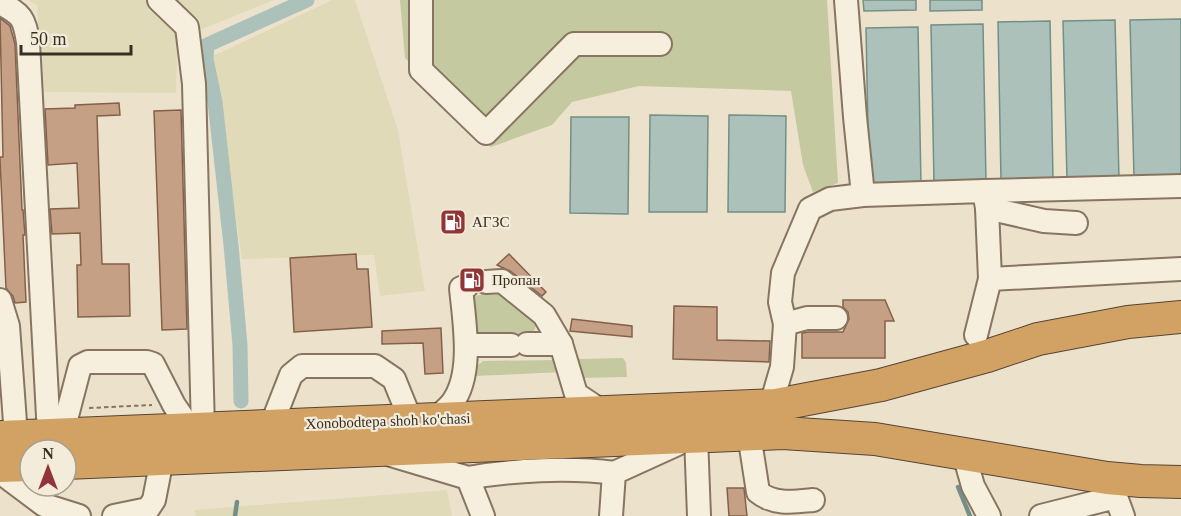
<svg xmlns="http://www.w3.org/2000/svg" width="1181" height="516" viewBox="0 0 1181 516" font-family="'Times New Roman',serif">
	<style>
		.farmland { fill: #e1dab9 }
		.green { fill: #c4c9a0 }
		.water { fill: #abc1ba; stroke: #728f88; stroke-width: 1.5 }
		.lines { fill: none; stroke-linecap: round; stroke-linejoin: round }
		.stream { stroke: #728f88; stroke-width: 4.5 }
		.canal { stroke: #abc1ba; stroke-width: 15 }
		.building { fill: #c6a085; stroke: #856049; stroke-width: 1.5 }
		.minor-casing { stroke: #877561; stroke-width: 26 }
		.highway-casing { stroke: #564434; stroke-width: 34 }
		.path { stroke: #877561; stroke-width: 2; stroke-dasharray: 4.5 3; stroke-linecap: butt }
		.minor { stroke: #f7efde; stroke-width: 22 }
		.highway { stroke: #d2a265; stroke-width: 32 }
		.labels { text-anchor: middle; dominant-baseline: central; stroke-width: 4.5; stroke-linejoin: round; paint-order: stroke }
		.poi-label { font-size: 15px; fill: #392e23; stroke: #f4ecdb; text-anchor: start }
		.street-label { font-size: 15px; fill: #392e23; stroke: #f4ecdb }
	</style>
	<rect width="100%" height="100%" fill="#ece2cb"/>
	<g class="farmland">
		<path d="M28,0h123l27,24 -2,69 -134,-1 -5,-87z"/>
		<path d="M168,0h106l-77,31z"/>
		<path d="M332,0h23l43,130 27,161 -45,5 -6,-41 -132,4 -29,-203z"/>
		<path d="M447,490l5,26h-256l-2,-6z"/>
	</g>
	<g class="green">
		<path d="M400,0h427l11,183 -25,9 -10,-27 -12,-74 -152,-5 -67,16 -20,23 -61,22 -86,-89z"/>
		<path d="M508,290l29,30 -2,9 -4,5 -51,2 -12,-8 -1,-24 7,-8z"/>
		<path d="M623,358l3,5 1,14 -49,1 -2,-15 3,-4z"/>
		<path d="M554,360l10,12 -90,4 -2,-6 11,-9z"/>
	</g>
	<g class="water">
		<path d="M863,0h53v10l-52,1z"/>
		<path d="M930,0h52v10l-52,1z"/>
		<path d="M1181,19v157l-47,1 -4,-157z"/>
		<path d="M1115,20l4,158 -52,1 -4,-158z"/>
		<path d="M1050,21l3,158 -52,1 -3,-158z"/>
		<path d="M983,24l3,158 -52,1 -3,-158z"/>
		<path d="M918,27l3,158 -52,1 -3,-158z"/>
		<path d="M650,115l58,1 -1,96h-58z"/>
		<path d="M729,115l57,1 -1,96h-57z"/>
		<path d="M571,117h58l-1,97 -58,-1z"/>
	</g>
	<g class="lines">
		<g class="stream">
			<path d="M958,487l12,29"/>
			<path d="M235,516l2,-14"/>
		</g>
		<path class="canal" d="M241,401l-1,-56 -9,-100 -16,-143 -9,-43 1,-14 100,-45"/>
	</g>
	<g class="building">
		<path d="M0,18l10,8 5,18 7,166h1l2,25h-2l3,67 -11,1 -2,-7 -7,-8 -6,-128v-3h3z"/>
		<path d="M119,103l1,12 -23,1 5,148h27l1,52 -52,1 -1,-52h4l-1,-32 -28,1 -2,-25 29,-1 -2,-45 -29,2 -3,-56 30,-1v-3z"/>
		<path d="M181,110l6,219 -25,1 -8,-219z"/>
		<path d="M356,254l1,15h11l4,58 -78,5 -4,-74z"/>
		<path d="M509,254l37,38 -4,4 -32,-25 -13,-6z"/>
		<path d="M843,300h42l9,21h-9v37h-83v-25l7,-1h34l6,-13 -1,-7 -5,-5z"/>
		<path d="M674,306l43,1v33l53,1 -1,21 -96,-3z"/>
		<path d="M572,319l60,7v11l-62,-6z"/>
		<path d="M441,328l2,45 -18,1 -2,-31 -41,1v-13z"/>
		<path d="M727,488h17l3,28h-18z"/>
	</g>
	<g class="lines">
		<defs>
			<g id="minor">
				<path d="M159,0l28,27 7,57 9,345"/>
				<path d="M421,0v70l65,63 88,-89h86"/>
				<path d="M846,0l9,117 8,78 121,-4 3,17 3,71 -14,56"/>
				<path d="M0,3c22,12 24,14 28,39l21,393"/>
				<path d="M984,191l197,-5"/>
				<path d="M987,208l57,13 32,2"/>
				<path d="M990,279l191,-10"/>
				<path d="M486,282l16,-1 42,34 17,29 15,50 27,18"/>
				<path d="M0,300l8,26 8,110"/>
				<path d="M785,324l-5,-22 3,-29 27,-64 20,-10 33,-4"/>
				<path d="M527,344h34"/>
				<path d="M466,345h45"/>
				<path d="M771,405l11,-38 3,-43 22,-6h29"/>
				<path d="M435,419c6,-5 12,-10 17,-16 22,-29 12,-82 9,-115l6,-2"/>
				<path d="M271,426l20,-51 11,-9h73l19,13 17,42"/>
				<path d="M749,434l9,58c16,13 35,10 55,8"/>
				<path d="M62,435l18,-69 8,-4h59l6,2 21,41 17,25"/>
				<path d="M696,436l3,80"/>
				<path d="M964,454l9,32 16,30"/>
				<path d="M391,455l77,23 15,38"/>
				<path d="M0,472l44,33 35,11"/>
				<path d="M468,478c43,-8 102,-11 146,-5"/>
				<path d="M114,516l34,-7 6,-9 8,-41"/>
				<path d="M611,516l3,-43 68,-31"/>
				<path d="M1041,516l75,-19 7,19"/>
			</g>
			<g id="highway">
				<path d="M0,437l776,-32 105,-20 106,-29 51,-17 90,-17 53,-5"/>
				<path d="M66,463l717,-30 92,6 232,39 34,3 40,1"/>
				<path d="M0,466l30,-1"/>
			</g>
		</defs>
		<use href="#minor" class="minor-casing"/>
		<use href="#highway" class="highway-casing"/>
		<path class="path" d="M89,408l63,-3"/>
		<use href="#minor" class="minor"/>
		<use href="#highway" class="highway"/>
	</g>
	<defs>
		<symbol id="fuel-square" viewBox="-11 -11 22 22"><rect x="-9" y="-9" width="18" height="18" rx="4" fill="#913636" stroke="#f4ecdb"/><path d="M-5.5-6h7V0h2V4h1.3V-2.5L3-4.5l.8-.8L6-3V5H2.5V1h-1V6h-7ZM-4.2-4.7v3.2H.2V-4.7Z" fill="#fff"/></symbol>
	</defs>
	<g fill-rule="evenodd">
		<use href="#fuel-square" x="438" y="207" width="30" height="30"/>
		<use href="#fuel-square" x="457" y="265" width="30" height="30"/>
	</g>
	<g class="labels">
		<g class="poi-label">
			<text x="472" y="222">АГЗС</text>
			<text x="492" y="280">Пропан</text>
		</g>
		<g class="street-label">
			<text transform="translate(388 421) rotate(-2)">Xonobodtepa shoh ko'chasi</text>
		</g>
	</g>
	<g transform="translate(48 468)"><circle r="28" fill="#f4ecdb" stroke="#a9a091" stroke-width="1.5"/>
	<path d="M0-4.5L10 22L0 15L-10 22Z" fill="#913636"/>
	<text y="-9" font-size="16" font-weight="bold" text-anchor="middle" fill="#392e23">N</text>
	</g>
	<path d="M21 45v9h110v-9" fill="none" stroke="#392e23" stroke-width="3"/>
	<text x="30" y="45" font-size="18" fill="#392e23" stroke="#f4ecdb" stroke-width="4.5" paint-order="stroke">50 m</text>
</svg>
